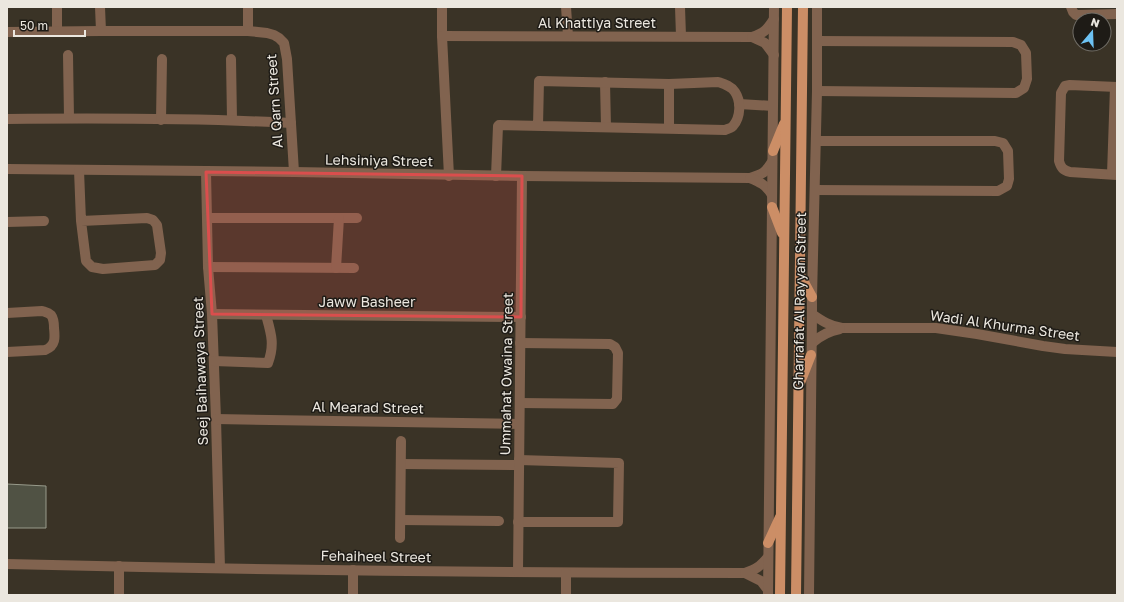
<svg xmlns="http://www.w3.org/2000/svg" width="1124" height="602" viewBox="0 0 1124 602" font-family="'Golos Text',sans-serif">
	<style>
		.building { fill: #505244; stroke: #989b8b }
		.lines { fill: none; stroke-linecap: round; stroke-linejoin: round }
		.minor { stroke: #81634f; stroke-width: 10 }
		.major { stroke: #cc8e66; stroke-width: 10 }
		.marked { fill: #da4e4d; fill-opacity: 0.2; stroke: #da4e4d; stroke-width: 3; stroke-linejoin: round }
		.labels { text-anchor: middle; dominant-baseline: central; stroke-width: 3; stroke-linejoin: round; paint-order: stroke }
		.street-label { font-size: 14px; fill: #ebe7df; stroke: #1e1b16 }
	</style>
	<rect width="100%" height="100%" fill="#3a3326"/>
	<path class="building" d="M7,484l39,2v42h-39z"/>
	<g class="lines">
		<g class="minor">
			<path d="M57,7v25"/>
			<path d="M100,7l1,24"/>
			<path d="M248,7v24"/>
			<path d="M442,7v29l7,140"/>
			<path d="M566,7l2,29"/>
			<path d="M680,7l1,29"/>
			<path d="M1071,7l2,5 3,3 41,-1"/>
			<path d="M7,32l94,-1h147l19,2 7,2 5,3 5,5 3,16 7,113"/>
			<path d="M442,36l310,1c12,-4 15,-7 22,-18"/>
			<path d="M752,37l13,6 9,12"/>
			<path d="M68,55l1,63"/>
			<path d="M231,59l1,61"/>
			<path d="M605,82l1,45"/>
			<path d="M1117,87l-47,-2 -5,1 -4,7 -2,68c2,7 4,9 11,11l47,3"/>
			<path d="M817,91l199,2 8,-5 3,-9 -1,-26 -5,-8 -8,-3 -196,-1"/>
			<path d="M739,104l34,2"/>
			<path d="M7,119c95,-1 190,-1 284,4"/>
			<path d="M161,120l1,-61"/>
			<path d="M669,128v-44"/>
			<path d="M7,169l287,3 228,4 228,2c13,-4 15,-5 22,-16"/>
			<path d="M79,170l2,51 5,40 6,6 11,2 52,-4 5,-5 1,-7 -4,-28 -4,-5 -6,-2 -66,3"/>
			<path d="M206,172l2,95 4,47 4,105 4,149"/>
			<path d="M1112,174l3,-87"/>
			<path d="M496,176l2,-50 1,-1c75,2 151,3 226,5 2,-1 7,-2 8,-4 8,-9 8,-25 2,-34 -4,-6 -11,-8 -17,-10l-49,2 -130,-3 -1,45"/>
			<path d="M750,178c10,4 16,7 22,17"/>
			<path d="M815,190l183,1 9,-5 2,-7 -1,-28 -5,-8 -8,-2h-179"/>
			<path d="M207,218h150"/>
			<path d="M7,222l37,-1"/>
			<path d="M208,267l146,1"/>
			<path d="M336,268l3,-50"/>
			<path d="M7,313l35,-2c3,1 6,1 9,4 3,4 3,8 3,13 1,9 2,18 -9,22l-38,2"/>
			<path d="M212,314l309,3"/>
			<path d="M812,314c10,7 18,12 30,14h94l41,6 66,12 22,3 52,3"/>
			<path d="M812,343c9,-8 17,-12 28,-14"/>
			<path d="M214,361l54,2c7,-19 3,-30 -2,-48"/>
			<path d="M520,403l93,1 4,-5 1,-46 -3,-6 -5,-3 -90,-1"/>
			<path d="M216,419l303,5"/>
			<path d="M401,464l118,1"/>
			<path d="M401,520l98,1"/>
			<path d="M518,522h100l1,-59 -100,-3"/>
			<path d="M400,538l1,-97"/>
			<path d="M7,564c246,6 492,9 738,9 11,-4 15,-6 23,-16"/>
			<path d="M518,572l4,-396"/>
			<path d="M566,573v22"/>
			<path d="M745,573l16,8 7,9"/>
			<path d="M119,595v-29"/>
			<path d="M353,595v-25"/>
			<path d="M768,595l4,-388 2,-200"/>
			<path d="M809,595l3,-281v-17l5,-206v-84"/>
		</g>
		<g class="major">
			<path d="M773,151l11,-27"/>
			<path d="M772,207l10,26"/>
			<path d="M800,275l12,22"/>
			<path d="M800,383l11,-28"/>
			<path d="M768,543l12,-26"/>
			<path d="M780,595l7,-588"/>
			<path d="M796,595l7,-588"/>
		</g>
	</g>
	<path class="marked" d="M206,172l316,4 -1,141 -309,-3z"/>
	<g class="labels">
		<g class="street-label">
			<text x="597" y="22">Al Khattiya Street</text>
			<text transform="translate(274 101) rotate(-94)">Al Qarn Street</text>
			<text transform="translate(379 160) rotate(1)">Lehsiniya Street</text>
			<text x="367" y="301">Jaww Basheer</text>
			<text transform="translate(799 301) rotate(-89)">Gharrafat Al Rayyan Street</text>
			<text transform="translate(1005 325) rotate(8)">Wadi Al Khurma Street</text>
			<text transform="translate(200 371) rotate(-92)">Seej Baihawaya Street</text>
			<text transform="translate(506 374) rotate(-89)">Ummahat Owaina Street</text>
			<text transform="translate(368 407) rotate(1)">Al Mearad Street</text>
			<text transform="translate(376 556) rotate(1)">Fehaiheel Street</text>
		</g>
	</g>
	<rect width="1124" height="602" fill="none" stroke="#ebe7df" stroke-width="16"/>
	<g transform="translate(1092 32) rotate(19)"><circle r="19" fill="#1e1b16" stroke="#706d66"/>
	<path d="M0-3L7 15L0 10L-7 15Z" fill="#6dc2f3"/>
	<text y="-6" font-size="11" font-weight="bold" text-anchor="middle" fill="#ebe7df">N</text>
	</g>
	<path d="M14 30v6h71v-6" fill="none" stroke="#ebe7df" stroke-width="2"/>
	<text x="20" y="30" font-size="12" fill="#ebe7df" stroke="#1e1b16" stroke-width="3" paint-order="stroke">50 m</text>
</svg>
